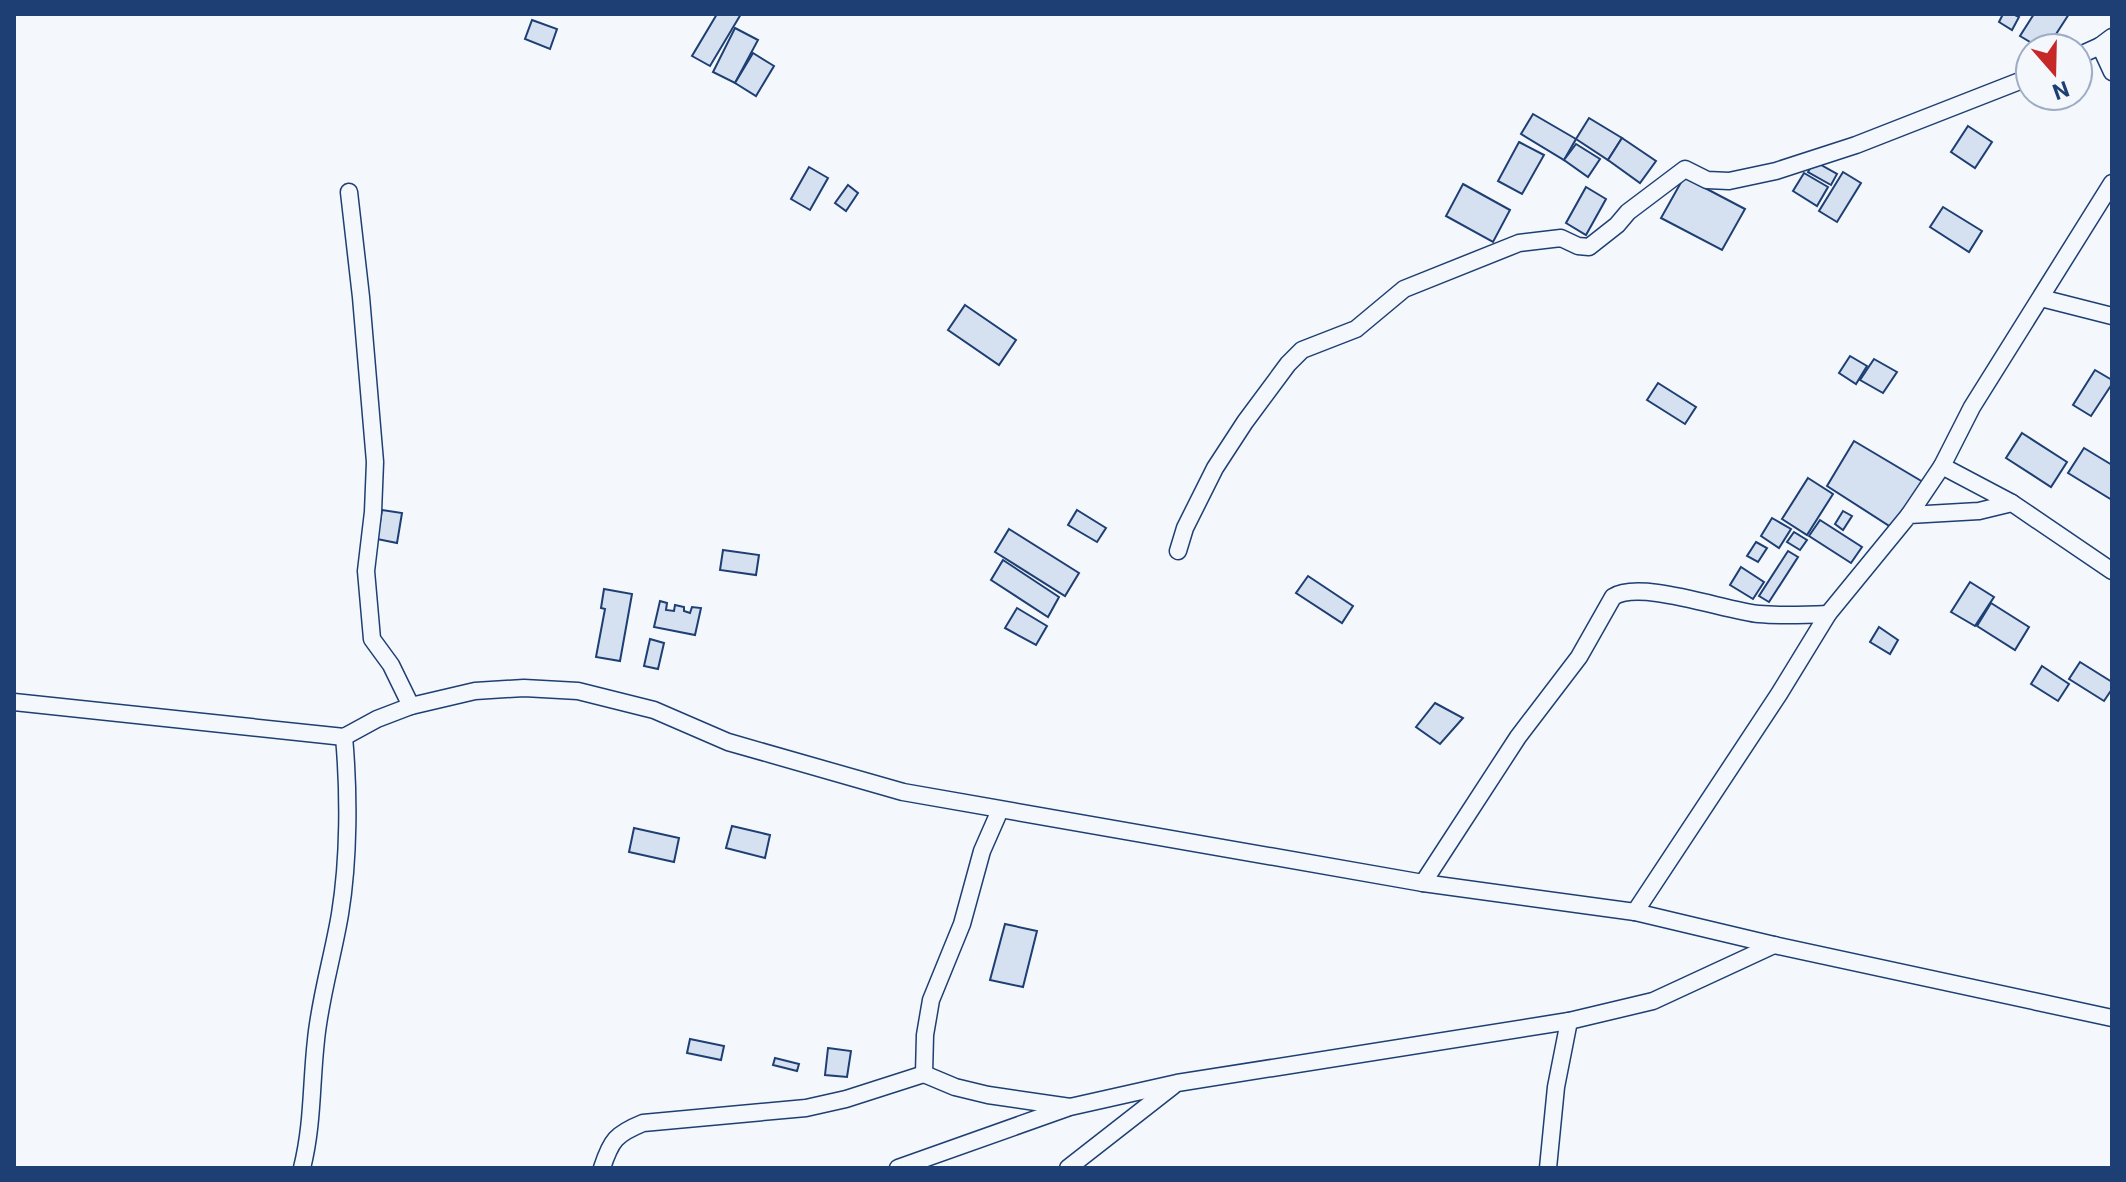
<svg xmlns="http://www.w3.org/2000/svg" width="2126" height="1182" viewBox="0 0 2126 1182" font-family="Roboto,sans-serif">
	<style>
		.building { fill: #d5e0f0; stroke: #1d3f73; stroke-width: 2 }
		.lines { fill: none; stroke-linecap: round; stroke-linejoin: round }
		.street-casing { stroke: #1d3f73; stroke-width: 19 }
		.street { stroke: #f4f7fb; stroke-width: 16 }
	</style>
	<rect width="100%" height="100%" fill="#f4f7fb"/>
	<g class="building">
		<path d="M717,14h24l-31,52 -18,-10z"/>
		<path d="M2003,14h10l6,3 -7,13 -13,-8z"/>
		<path d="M2034,14h35l-22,34h-7l-20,-12z"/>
		<path d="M532,20l25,9 -7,20 -25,-10z"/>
		<path d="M735,28l23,12 -23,43 -22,-11z"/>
		<path d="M753,53l21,13 -18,30 -21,-13z"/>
		<path d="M1533,114l43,25 -12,21 -43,-26z"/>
		<path d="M1589,118l33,20 -14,22 -32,-21z"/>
		<path d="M1968,126l24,16 -17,26 -24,-16z"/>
		<path d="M1622,138l34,23 -16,22 -32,-23z"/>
		<path d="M1519,142l25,13 -22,39 -24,-13z"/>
		<path d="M1576,144l24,15 -12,18 -24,-17z"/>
		<path d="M1814,161l23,13 -6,11 -23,-13z"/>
		<path d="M809,167l19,11 -18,32 -19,-11z"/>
		<path d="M1843,172l18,11 -24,39 -18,-11z"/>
		<path d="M1804,173l24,14 -11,19 -24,-15z"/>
		<path d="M1684,177l61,32 -23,41 -61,-32z"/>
		<path d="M1463,184l47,26 -17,32 -47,-26z"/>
		<path d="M848,185l10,8 -12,18 -11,-8z"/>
		<path d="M1586,187l20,12 -20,36 -20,-12z"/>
		<path d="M1943,207l39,24 -13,21 -39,-25z"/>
		<path d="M965,305l51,35 -17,25 -51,-35z"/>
		<path d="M1850,356l17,10 -11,18 -17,-11z"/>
		<path d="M1874,359l23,13 -14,21 -23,-13z"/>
		<path d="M2095,370l17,10v4l-21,32 -18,-11z"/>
		<path d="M1658,383l38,24 -11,17 -38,-24z"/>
		<path d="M2022,433l45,29 -16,25 -45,-29z"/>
		<path d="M1854,441l69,41 -29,47 -67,-43z"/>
		<path d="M2084,448l28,17v35l-44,-27z"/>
		<path d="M1808,478l25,16 -26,41 -25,-16z"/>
		<path d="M382,510l20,3 -5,30 -20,-4z"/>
		<path d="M1077,510l29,18 -9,14 -29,-17z"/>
		<path d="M1843,511l9,5 -9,14 -8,-6z"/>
		<path d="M1772,518l19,11 -12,19 -18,-12z"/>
		<path d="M1820,520l42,27 -11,16 -42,-27z"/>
		<path d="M1009,529l70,44 -14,23 -70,-44z"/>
		<path d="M1794,532l13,8 -7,10 -13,-8z"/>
		<path d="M1756,542l11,6 -9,14 -11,-6z"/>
		<path d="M723,550l36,5 -3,20 -36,-5z"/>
		<path d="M1788,551l10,6 -29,45 -10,-6z"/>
		<path d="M1003,560l56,37 -11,20 -57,-37z"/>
		<path d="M1741,567l23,15 -11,17 -23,-14z"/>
		<path d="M1308,576l45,30 -11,17 -46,-30z"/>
		<path d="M1970,582l24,15 -19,29 -24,-14z"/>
		<path d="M604,589l28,5 -12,67 -24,-4 9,-48 -4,-1z"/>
		<path d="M660,601l7,2 -1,7 8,1 1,-6 9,2v4l6,2 2,-6 9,1 -6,27 -41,-8z"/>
		<path d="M1991,603l38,24 -14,23 -38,-24z"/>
		<path d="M1017,608l30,18 -11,19 -31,-17z"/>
		<path d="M1879,627l19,13 -8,14 -20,-12z"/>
		<path d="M650,639l14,4 -6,26 -14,-3z"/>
		<path d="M2080,662l32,20v7l-8,12 -35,-22z"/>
		<path d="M2042,666l27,18 -11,17 -27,-17z"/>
		<path d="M1435,703l28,15 -23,26 -24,-17z"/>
		<path d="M732,826l38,9 -5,23 -39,-10z"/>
		<path d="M634,828l45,10 -5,24 -45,-10z"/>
		<path d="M1005,924l32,7 -14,56 -33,-7z"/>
		<path d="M690,1039l34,7 -3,14 -34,-7z"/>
		<path d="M828,1048l23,3 -4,26 -22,-2z"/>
		<path d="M775,1058l24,6 -2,7 -24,-6z"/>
	</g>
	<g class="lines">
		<defs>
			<g id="street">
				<path d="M2100,46l12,26"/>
				<path d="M2078,56l22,-10 12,-9"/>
				<path d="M349,192l12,105 14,165 -2,50 -7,59 6,68 19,26 20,41"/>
				<path d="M2041,298l71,18"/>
				<path d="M1942,466l70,37"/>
				<path d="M1909,515l33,-49 30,-59 140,-224"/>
				<path d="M1178,551l7,-23 30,-60 30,-46 43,-58 14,-14 54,-21 48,-40 115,-46 42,-5 17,8 11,1 28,-22 11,-13 57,-43 22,11 22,1 47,-10 80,-26 174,-68"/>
				<path d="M14,702l330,35 33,-18 34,-13 64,-15 49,-3 54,3 76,19 74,32 175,50 520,91 212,29 139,33 338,73"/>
				<path d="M1423,883l95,-146 61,-80 34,-60c27,-18 113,14 146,17 23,2 46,1 69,0"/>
				<path d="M1635,912l144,-218 49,-80 81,-99 70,-4 33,-8 100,68"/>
				<path d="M924,1074l1,-39 6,-35 31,-76 20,-73 18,-41"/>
				<path d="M302,1168c11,-44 9,-84 14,-128 4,-42 17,-84 24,-126 9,-55 9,-122 4,-177"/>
				<path d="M602,1168c9,-28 14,-34 41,-45l163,-15 40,-9 78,-25 31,13 33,8 82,12 107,-24 392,-62 84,-20 121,-56"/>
				<path d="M898,1168l169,-60"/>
				<path d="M1068,1168l105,-82"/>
				<path d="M1548,1168l8,-81 13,-66"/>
			</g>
		</defs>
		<use href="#street" class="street-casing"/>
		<use href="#street" class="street"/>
	</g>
	<rect width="2126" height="1182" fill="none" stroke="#1d3f73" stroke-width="32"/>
	<g transform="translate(2054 72) rotate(160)"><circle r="38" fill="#f4f7fb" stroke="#9eadc5" stroke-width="2"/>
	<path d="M0-6L14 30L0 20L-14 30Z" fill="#c62828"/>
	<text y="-12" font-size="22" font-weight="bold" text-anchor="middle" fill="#1d3f73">N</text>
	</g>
</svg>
